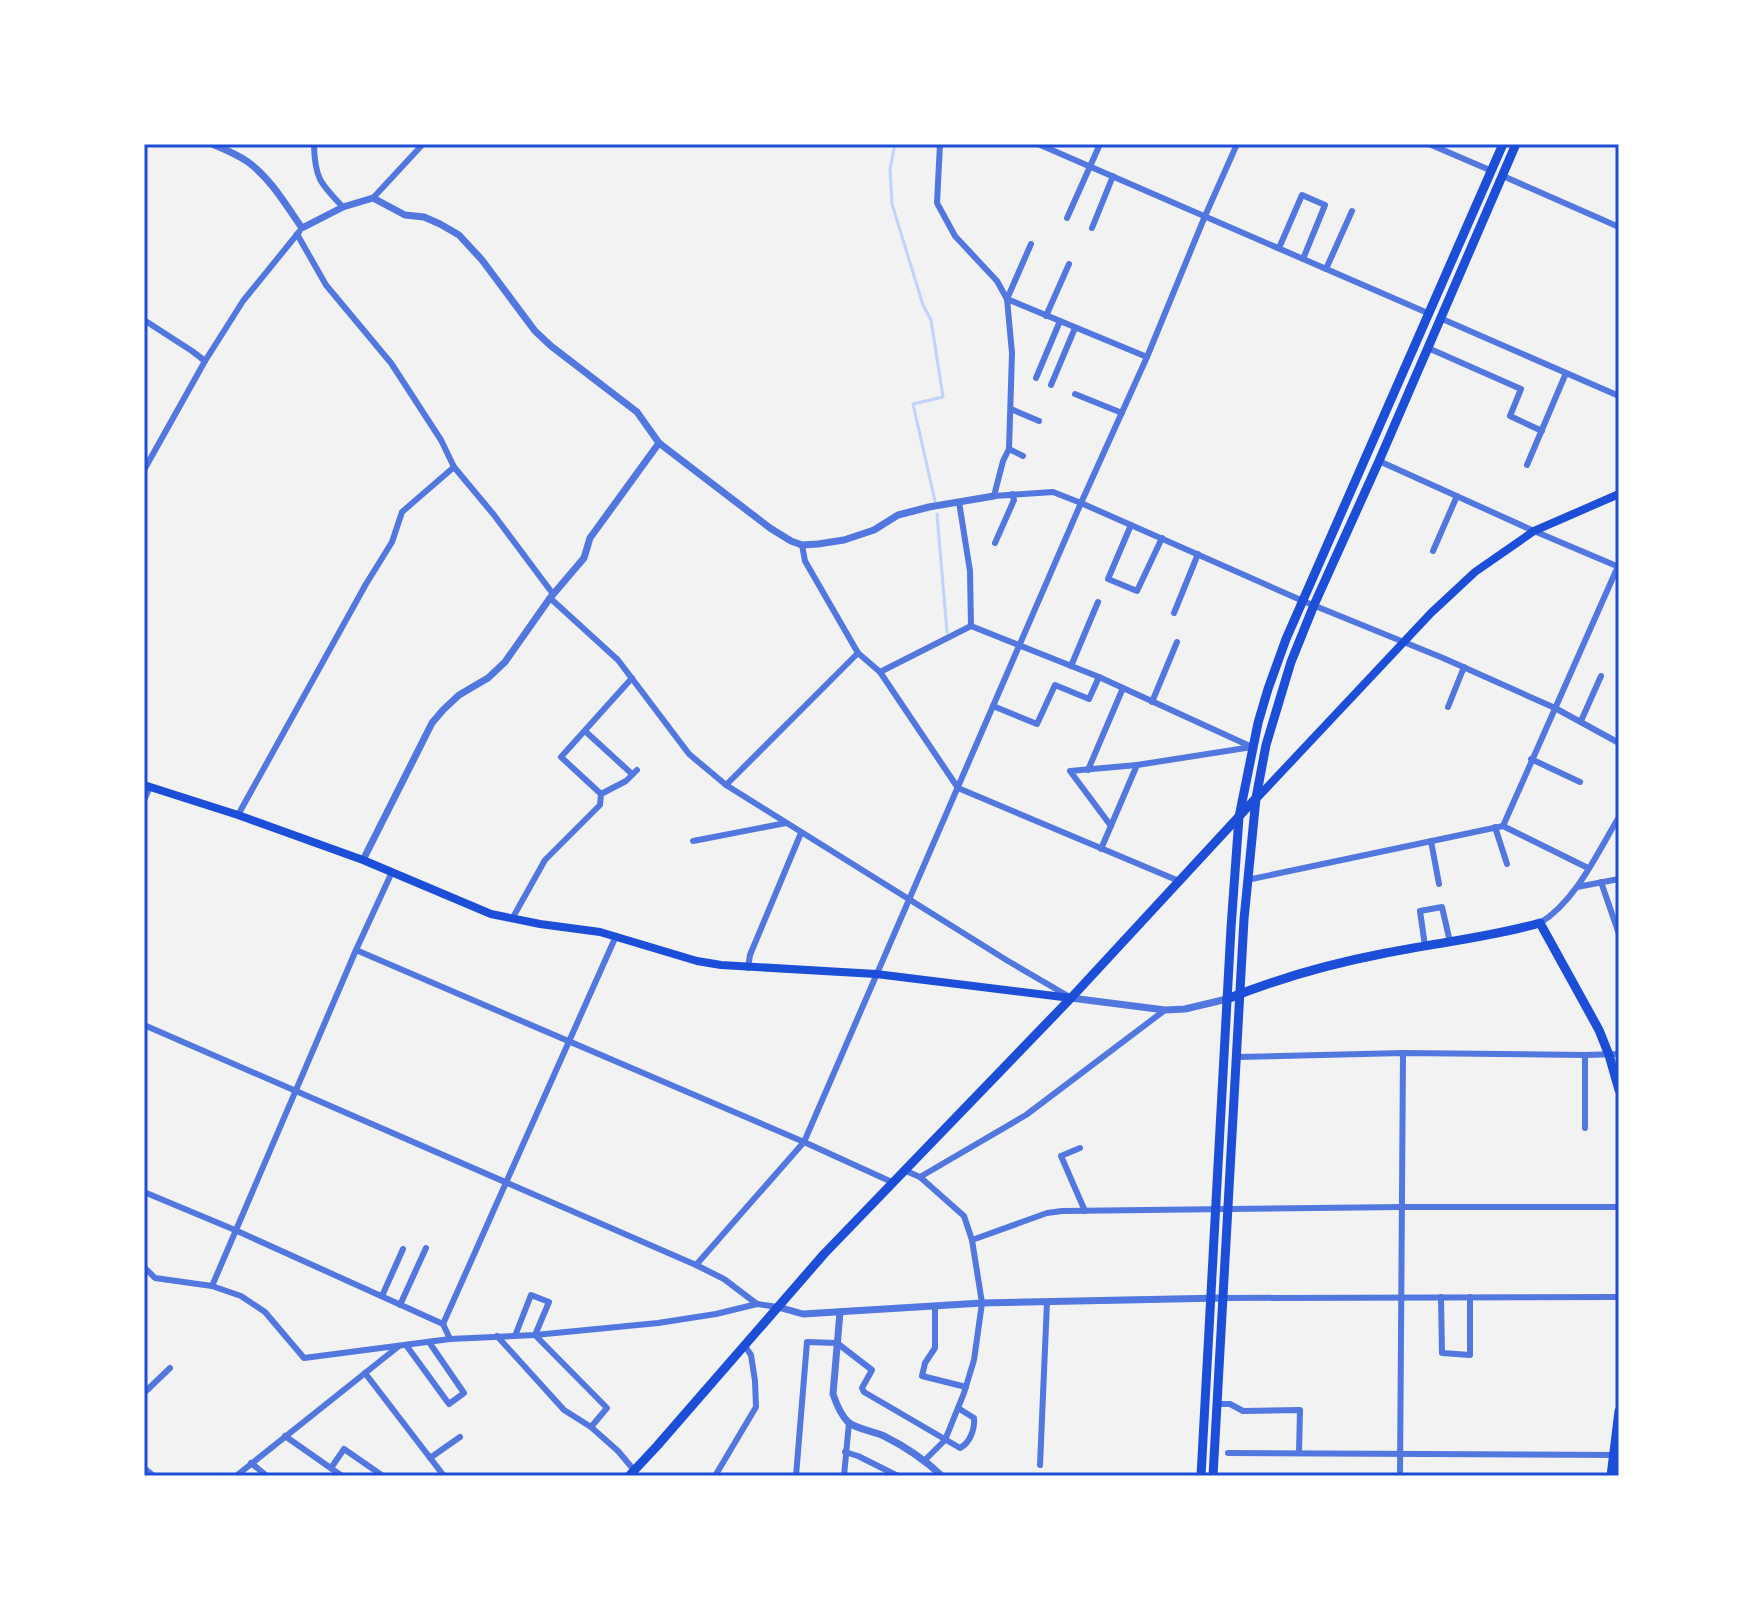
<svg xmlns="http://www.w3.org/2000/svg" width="1763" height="1620" viewBox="0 0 1763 1620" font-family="'Noto Sans',sans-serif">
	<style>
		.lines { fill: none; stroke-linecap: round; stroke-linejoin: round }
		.stream { stroke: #bfd3fe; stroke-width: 3 }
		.minor { stroke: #5277de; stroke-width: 6 }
		.tertiary { stroke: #5277de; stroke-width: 7 }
		.secondary { stroke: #1d4ed8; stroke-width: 8 }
		.primary { stroke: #1d4ed8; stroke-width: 9 }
		.trunk { stroke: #1d4ed8; stroke-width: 9 }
		.neatline { fill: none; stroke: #1d4ed8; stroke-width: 3 }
	</style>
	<rect width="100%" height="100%" fill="#f2f2f2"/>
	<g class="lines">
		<g class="stream">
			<path d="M895,144l-5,25 2,35 31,101 8,15 12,77 -30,7 22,97"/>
			<path d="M937,514l10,118"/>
		</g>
		<g class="minor">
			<path d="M316,144l-2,2c1,33 7,38 29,61"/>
			<path d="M940,144l-3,59 18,33 42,45 10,18 5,54 -3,96 -6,12 -9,35 59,-4 28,11 222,98 140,57 112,50 64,35"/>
			<path d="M1038,144l392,170"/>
			<path d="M1429,144l63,27"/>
			<path d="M1503,176l116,51"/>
			<path d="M373,198l50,-54"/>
			<path d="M1067,218l33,-74"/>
			<path d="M1092,228l21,-52"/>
			<path d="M297,234l29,51 65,78 50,77 13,27 40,48 59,79"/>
			<path d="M1279,248l23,-53 23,10 -22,54"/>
			<path d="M1326,269l26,-58"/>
			<path d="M1007,299l140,58"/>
			<path d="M1007,299l24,-55"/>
			<path d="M1046,316l23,-52"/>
			<path d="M1440,318l179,78"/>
			<path d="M144,320l48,31 13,10"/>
			<path d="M1428,348l93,41 -11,27 32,15"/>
			<path d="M1036,378l24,-57"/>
			<path d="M1051,385l24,-57"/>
			<path d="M1075,394l47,19"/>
			<path d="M1011,409l28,12"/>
			<path d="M1009,449l14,7"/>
			<path d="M1379,461l155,70 85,36"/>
			<path d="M1527,465l39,-92"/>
			<path d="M144,470l61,-109 38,-60 56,-69"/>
			<path d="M959,502l11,69 1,55"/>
			<path d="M1131,525l-23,54 29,12 25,-53"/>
			<path d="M995,543l19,-43 -2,-6"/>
			<path d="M802,545l3,16 53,92 22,19 78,116 221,93"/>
			<path d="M1433,551l24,-55"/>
			<path d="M550,598l68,62 71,94 37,31 282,176 60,35"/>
			<path d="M1174,613l24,-59"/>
			<path d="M1071,666l27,-64"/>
			<path d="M880,672l91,-46 128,51 153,70"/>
			<path d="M1152,702l25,-60"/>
			<path d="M993,706l44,18 18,-39 34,14 10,-22"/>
			<path d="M1448,707l16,-40"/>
			<path d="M1581,721l20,-45"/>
			<path d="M585,731l47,43"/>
			<path d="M1531,759l49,23"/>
			<path d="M1088,770l35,-82"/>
			<path d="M726,785l132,-132"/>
			<path d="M601,794l25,-13 11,-11"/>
			<path d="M144,800l6,-13"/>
			<path d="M238,815l128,-231 26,-42 10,-30 52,-45"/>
			<path d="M1111,826l-41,-55 67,-6"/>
			<path d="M1503,826l116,-262"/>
			<path d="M1495,827l12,37"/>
			<path d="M693,841l93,-18"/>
			<path d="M1431,841l8,43"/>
			<path d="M1101,849l36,-84 115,-18"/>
			<path d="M1247,880l256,-54 85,42"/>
			<path d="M1601,882l18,52"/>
			<path d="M1577,887l42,-8"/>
			<path d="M512,919l33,-59 55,-55 1,-11 -40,-37 71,-79"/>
			<path d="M1540,923c36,-22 57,-70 79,-106"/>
			<path d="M1425,946l-5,-35 22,-4 8,35"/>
			<path d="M356,950l448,192 90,41"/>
			<path d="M748,968l2,-13 51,-122"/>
			<path d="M144,1025l552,240 28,14 33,25"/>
			<path d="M1585,1055v73"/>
			<path d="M1237,1057l166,-4 182,2 34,-1"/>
			<path d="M1080,1148l-19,8 24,55"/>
			<path d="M906,1171l14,6 44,39 8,24 10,63 -8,57 -10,33 -19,47 -20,20"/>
			<path d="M920,1177l106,-62 139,-105"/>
			<path d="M144,1192l91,38 208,94 7,15"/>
			<path d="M972,1240l75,-27 15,-2 340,-4h217"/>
			<path d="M696,1265l108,-123 277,-639 66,-146 58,-141 32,-72"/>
			<path d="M144,1267l11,11 57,8 29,10 24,16 39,46 146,-19 85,-4 123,-12 58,-9 41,-10 21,3"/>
			<path d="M212,1286l144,-336 36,-78"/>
			<path d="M382,1296l21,-47"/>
			<path d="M1441,1297l1,56 28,2v-58"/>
			<path d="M1222,1298l397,-1"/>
			<path d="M400,1305l26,-57"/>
			<path d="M935,1306v42l-10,15 -3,13 44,11"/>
			<path d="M443,1324l173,-388"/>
			<path d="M497,1336l67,74 27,17 27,24 16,19"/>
			<path d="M515,1336l16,-41 18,7 -14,33 72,73 -16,19"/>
			<path d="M406,1345l43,59 15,-11 -35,-51"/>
			<path d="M365,1373l79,103"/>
			<path d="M144,1393l26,-25"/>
			<path d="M1216,1404h14l13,7 57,-1 -1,43"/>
			<path d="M285,1436l57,40"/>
			<path d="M845,1452l13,4 40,20"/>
			<path d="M1228,1453l386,2"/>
			<path d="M430,1458l30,-21"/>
			<path d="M251,1463l16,13"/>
			<path d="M1040,1465l7,-163"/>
			<path d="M144,1468l10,8"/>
			<path d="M331,1468l13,-19 39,27"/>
			<path d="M236,1476l163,-130"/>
			<path d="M715,1476l41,-69 -1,-26 -4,-26 -6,-9"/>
			<path d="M796,1476l11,-134 30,1 35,27 -10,18 2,4 96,56c10,-5 15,-19 14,-30l-16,-10"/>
			<path d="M844,1476l5,-53"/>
			<path d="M1400,1476l3,-423"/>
		</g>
		<g class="tertiary">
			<path d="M212,144c12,5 25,10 36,18 23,17 38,43 54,66l41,-21 30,-9 32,17 19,2 16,7 19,11 23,25 53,71 16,15 86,66 22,31 111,85 21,13 11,4 16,-1 26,-4 30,-10 24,-15 31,-8 65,-11"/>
			<path d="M363,860l69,-137 11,-13 16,-15 29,-17 17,-16 45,-64 34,-40 6,-20 69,-95"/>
			<path d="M1071,998l94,12 20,-1 42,-10"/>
			<path d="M778,1307l25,7 179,-11 240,-5"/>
			<path d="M840,1312l-7,82c3,9 7,20 15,28 8,7 25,9 36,14 22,11 40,23 58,40"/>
		</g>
		<g class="secondary">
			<path d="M144,785l94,30 125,45 128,54 49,10 60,8 97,29 24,4 155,9 195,24"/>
			<path d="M1257,798l174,-185 44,-41 59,-41 85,-37"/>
		</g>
		<g class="primary">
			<path d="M1227,999c50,-20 102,-35 154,-45 53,-11 107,-16 159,-31l59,107 10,25 10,35"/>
			<path d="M629,1476l28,-30 167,-192 247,-256 185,-200"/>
			<path d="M1611,1476l8,-65"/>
		</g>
		<g class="trunk">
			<path d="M1201,1476l30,-548 8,-111 19,-94 10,-34 18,-50 217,-495"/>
			<path d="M1213,1476l31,-557 12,-121 10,-53 25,-83 23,-57 65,-144 137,-317"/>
		</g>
	</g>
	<rect width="1763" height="1620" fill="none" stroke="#ffffff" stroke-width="292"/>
	<rect x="146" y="146" width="1471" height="1328" class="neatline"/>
</svg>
